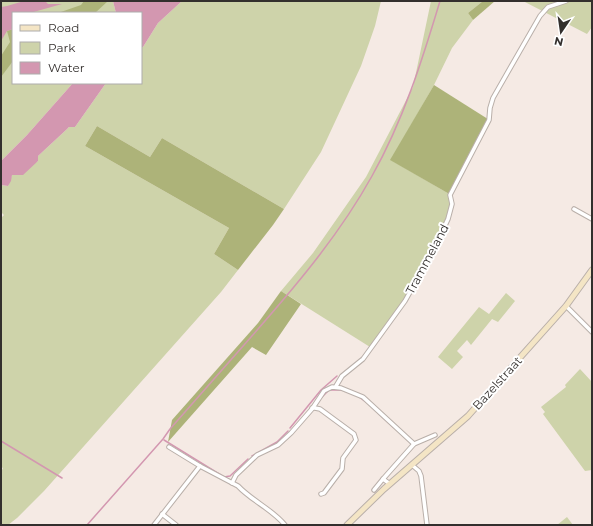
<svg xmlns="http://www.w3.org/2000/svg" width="593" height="526" viewBox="0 0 593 526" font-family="Montserrat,sans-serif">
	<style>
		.green { fill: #ced3aa }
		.forest { fill: #adb379 }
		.water { fill: #d397b0 }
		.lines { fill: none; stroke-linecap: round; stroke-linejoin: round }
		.stream { stroke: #d397b0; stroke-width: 1.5 }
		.minor-casing { stroke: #b9afa9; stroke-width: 5.5 }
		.secondary-casing { stroke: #b9afa9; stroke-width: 7 }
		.minor { stroke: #fff; stroke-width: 3.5 }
		.secondary { stroke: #f4e5c5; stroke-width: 5 }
		.labels { text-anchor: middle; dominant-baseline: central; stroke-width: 4; stroke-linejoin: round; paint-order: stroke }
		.street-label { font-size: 12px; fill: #332f2d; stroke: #fff }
	</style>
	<rect width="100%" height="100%" fill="#f5eae4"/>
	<g class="green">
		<path d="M1,1h112l3,12h-103v70h60l-46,52 -26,26z"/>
		<path d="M182,1h199l-6,25 -14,40 -40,86 -37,57 -122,-71 -12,19 -53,-31 -12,20 144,82 -15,26 24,16 -17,22 -177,199 -27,27 -9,7h-7v-53l2,-4 -2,-1v-249l3,-3 -3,-3v-27l7,1 4,-11h4l22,-14v-5l28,-26 3,-3h6l31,-44h35v-36h2l15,-24z"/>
		<path d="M431,1h52l-15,12 5,7 -21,28 -18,37 -43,75 60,35 2,9 -5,15 -37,74 -41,54 -89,-56 32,-38 53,-76 12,-23 35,-67z"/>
		<path d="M523,1h69v26l-5,7z"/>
		<path d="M506,293l9,8 -17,21 -6,-3 -21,26 -4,-5 -10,11 6,6 -11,12 -14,-12 41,-50 10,7z"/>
		<path d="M580,369l12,13v88l-7,1 -42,-57 2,-2 -4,-5 25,-20 -1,-2z"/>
		<path d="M567,517l6,8h-16z"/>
	</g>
	<g class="forest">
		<path d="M84,1h24l-13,12h-37l23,-8z"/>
		<path d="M483,1h12l-22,19 -5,-7z"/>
		<path d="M13,29v32l-12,16v-21l9,-14 -3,-11z"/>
		<path d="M434,85l57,36 -40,74 -61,-35z"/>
		<path d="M97,126l53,31 12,-19 122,71 -11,16 -35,45 -24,-16 15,-26 -144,-82z"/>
		<path d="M281,291l20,13 -35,51 -14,-8 -84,95 4,-22 86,-97z"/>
	</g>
	<g class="water">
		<path d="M24,1h23l-1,1 2,2h14l-32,9h-17v16l-6,2 -6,10v-34l6,-1z"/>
		<path d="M113,1l4,1 1,-1h64l-24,22 -15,24h-2v-34h-25z"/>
		<path d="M73,83h33l-31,44h-6l-3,3 -28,26v5l-15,14h-11l-1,6 -3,5 -7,-1v-24l26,-26z"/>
	</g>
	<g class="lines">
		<g class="stream">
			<path d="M359,397l7,5"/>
			<path d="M321,398l8,-8h13"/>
			<path d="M377,412l16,15"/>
			<path d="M290,428l31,-38 16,-14"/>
			<path d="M164,440l60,37 6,-1 18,-17"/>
			<path d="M1,441l61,37"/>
			<path d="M252,456l25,-14 11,-11"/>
			<path d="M87,525l76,-86 7,-10c29,-33 59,-67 88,-100 42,-48 83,-97 114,-153 31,-55 50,-115 68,-175"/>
		</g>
		<defs>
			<g id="minor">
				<path d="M574,209l18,10"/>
				<path d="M566,306l26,26"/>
				<path d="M336,386l6,-10 21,-17 42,-58 28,-50 15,-32 4,-15 -2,-9 39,-75 1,-12 3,-10 47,-82 8,-9 18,-6"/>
				<path d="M312,408h3l5,1 34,25 2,6 -13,18 -1,11 -18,24 -3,1"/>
				<path d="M169,447l31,19 38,20c14,15 34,23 47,39"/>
				<path d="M412,465l7,6 2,5 6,49"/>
				<path d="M232,483l4,-8 21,-20 21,-10 13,-12 21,-24 12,-18 8,-4 9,1 22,9 51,47"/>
				<path d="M390,484l-7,-5 31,-35 21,-9"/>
				<path d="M374,490l9,-11"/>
				<path d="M162,514l14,11"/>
				<path d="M154,525l46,-59"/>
			</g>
			<path id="secondary" d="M347,525l37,-36 84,-73 98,-110 26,-36"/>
		</defs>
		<use href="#minor" class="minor-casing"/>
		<use href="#secondary" class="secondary-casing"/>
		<use href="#minor" class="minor"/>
		<use href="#secondary" class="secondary"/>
	</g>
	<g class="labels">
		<g class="street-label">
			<text transform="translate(427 259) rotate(-62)">Trammeland</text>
			<text transform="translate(497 383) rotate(-48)">Bazelstraat</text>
		</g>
	</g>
	<rect width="593" height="526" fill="none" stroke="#332f2d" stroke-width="4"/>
	<rect x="12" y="12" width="130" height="72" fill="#ffffff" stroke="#adacab"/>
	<rect x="20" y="25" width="20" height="6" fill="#f4e5c5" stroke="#adacab"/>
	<text x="48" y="32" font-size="12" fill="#332f2d">Road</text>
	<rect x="20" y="42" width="20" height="12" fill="#ced3aa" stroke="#adacab"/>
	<text x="48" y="52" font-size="12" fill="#332f2d">Park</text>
	<rect x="20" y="62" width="20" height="12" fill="#d397b0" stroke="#adacab"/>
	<text x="48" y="72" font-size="12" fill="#332f2d">Water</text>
	<g transform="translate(561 32) rotate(193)" stroke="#ffffff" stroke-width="3" paint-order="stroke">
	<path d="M0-3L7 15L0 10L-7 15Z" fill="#332f2d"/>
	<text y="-6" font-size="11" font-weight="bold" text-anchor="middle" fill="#332f2d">N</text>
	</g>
</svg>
